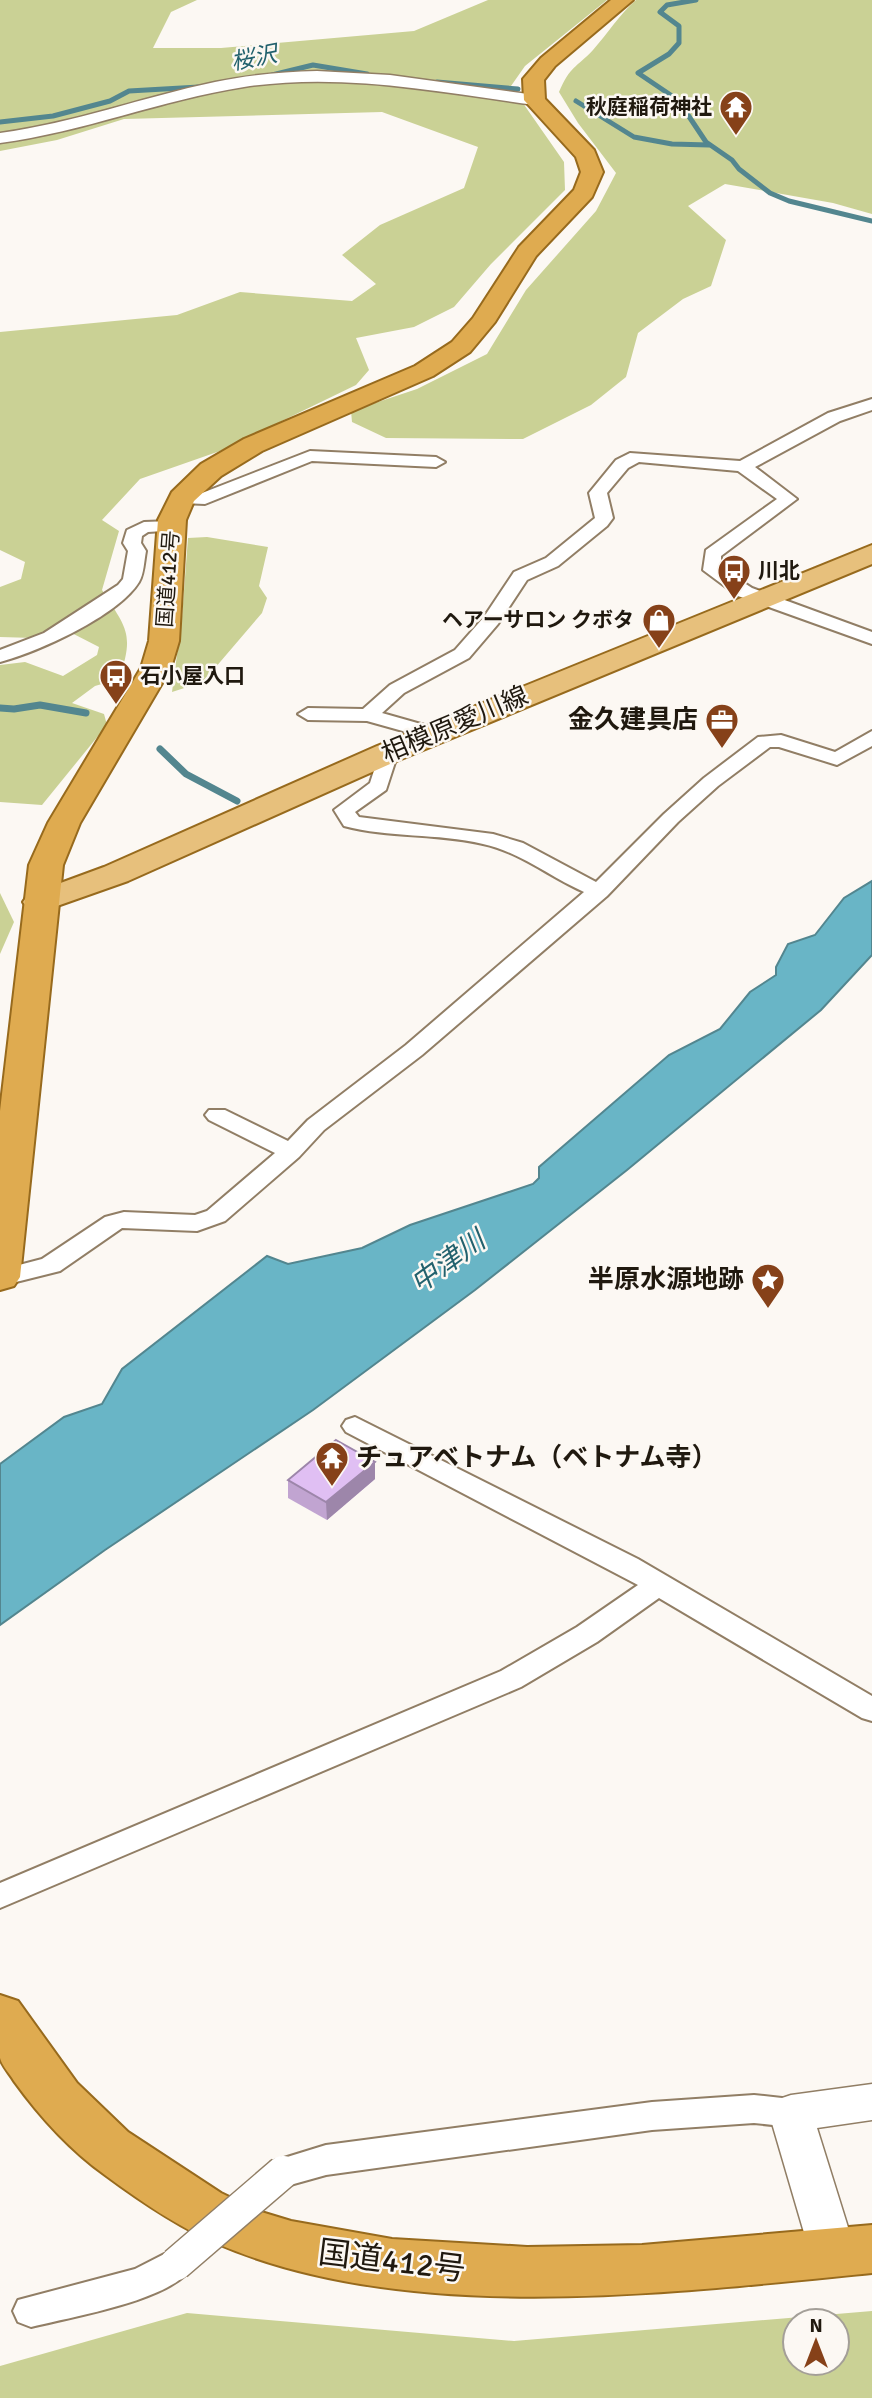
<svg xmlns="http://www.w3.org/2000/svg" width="872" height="2398" viewBox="0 0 872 2398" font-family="Signika,'Noto Sans JP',sans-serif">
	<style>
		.forest { fill: #cad195; fill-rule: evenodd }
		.water { fill: #69b5c6; stroke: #53868f; stroke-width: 2 }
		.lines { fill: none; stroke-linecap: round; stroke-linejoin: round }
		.stream-far1 { stroke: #53868f; stroke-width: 5 }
		.stream { stroke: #53868f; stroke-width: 7 }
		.minor-casing { stroke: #917e65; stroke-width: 4 }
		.tertiary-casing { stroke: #917e65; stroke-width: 3 }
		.primary-casing { stroke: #976a1d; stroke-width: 4 }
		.trunk-casing { stroke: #976a1d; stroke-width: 4 }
		.minor { fill: #fff; fill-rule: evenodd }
		.tertiary { fill: #fff; fill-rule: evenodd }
		.primary { fill: #e7c07c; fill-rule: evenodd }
		.trunk { fill: #dfab50; fill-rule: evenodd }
		.minor-bridge-casing { stroke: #917e65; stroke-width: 35; stroke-linecap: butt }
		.minor-bridge { stroke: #fff; stroke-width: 32 }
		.wall { fill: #c1a4d1 }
		.shaded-wall { fill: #9d86aa }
		.building { fill: #e0bff3; stroke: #9d86aa; stroke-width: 2 }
		.labels { text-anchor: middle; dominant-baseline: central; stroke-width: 5; stroke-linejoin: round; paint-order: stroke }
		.far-poi-label { font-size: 21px; font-weight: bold; fill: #20190f; stroke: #fcf8f3; text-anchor: end }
		.far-street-label { font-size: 21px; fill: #20190f; stroke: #fcf8f3 }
		.far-water-label { font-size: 23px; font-style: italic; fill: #22616d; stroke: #fcf8f3 }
		.poi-label { font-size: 26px; font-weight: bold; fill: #20190f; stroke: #fcf8f3; text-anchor: end }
		.street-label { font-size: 26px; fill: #20190f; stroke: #fcf8f3 }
		.water-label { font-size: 28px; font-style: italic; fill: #22616d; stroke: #fcf8f3 }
		.near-street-label { font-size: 32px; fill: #20190f; stroke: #fcf8f3 }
	</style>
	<rect width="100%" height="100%" fill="#fcf8f3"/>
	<g class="forest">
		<path d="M0,0h197l-26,12 -18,36h68l193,-17 74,-31h119l-82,66 -14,20 53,76 1,28 -74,74 -37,43 -40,20 -58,11 13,32 -13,15 -136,66 -80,28 -38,41 17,11 -17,59c24,38 33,43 17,89l-24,7 -23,17 32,11 3,11 -65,80 -42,-3v-137l25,-3 38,14 34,-21 2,-8 -39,-20 -26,11 -34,-1v-50l21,-8 4,-17 -25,-12v-218l177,-17 63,-23 112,9 24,-17 -34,-29 38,-30 84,-37 14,-41 -96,-35 -258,7 -67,21 -57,11z"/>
		<path d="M636,0h236v214l-39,-11 -108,-19 -37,22 38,34 -15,46 -28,13 -45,34 -12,44 -35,28 -68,34 -137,-1 -34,-16 -1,-11 66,-22 70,-35 39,-64 70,-79 20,-38 -38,-50 -19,-31c11,-26 17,-24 34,-42 15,-17 26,-35 43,-50z"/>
		<path d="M207,537l61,10 -9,39 8,12 -5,15 -59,69 -31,10 10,-75 6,-79z"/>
		<path d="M0,893l14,29 -14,32z"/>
		<path d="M872,2311v87h-872v-32l187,-53 327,28zM795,2321h42v42h-42z"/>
	</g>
	<path class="water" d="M872,881v74l-51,55 -194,160 -152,120 -162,120 -208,140 -105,75v-161l64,-47 38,-13 20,-35 145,-113 21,8 74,-16 48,-23 123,-41 6,-6v-11l130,-112 51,-26 30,-37 26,-17v-8l12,-23 27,-9 29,-37z"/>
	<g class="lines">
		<g class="stream-far1">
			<path d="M696,0l-29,5 -7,7 19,14v17l-10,11 -31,19 40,27 28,42 26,18 7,9 31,24 19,8 83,20"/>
			<path d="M272,75l41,-10 54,9"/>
			<path d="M437,82l81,7"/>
			<path d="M576,101l58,36 38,7 37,1"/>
			<path d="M0,122l53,-6 57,-15 19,-10 70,-4"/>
		</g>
		<g class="stream">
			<path d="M0,708l14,1 26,-4 46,8"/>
			<path d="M160,749l26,25 51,27"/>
		</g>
		<defs>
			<g id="minor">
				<path d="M872,399v11l-32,11 -85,46 42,32 -76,57v12l31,20 120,44v12l-134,-48 -35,-26 3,-20 71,-51 -39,-28 -99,-9 -11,6 -21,25 6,25 -6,8 -49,40 -31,14 -29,44 -29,34 -65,35 -22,20 60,17 3,4 -3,4 -7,2 -68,-19 -59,-1 -10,-6 10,-6 55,1 27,-24 65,-35 29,-33 30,-45 32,-14 49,-40 -6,-25 27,-33 14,-7 110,8 88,-48z"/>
				<path d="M310,451l126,6 9,5 -9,5 -124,-6 -107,43 -23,-1 -9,-5 9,-5 15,2z"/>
				<path d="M172,521l9,5 -3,4 -30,2 -6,4 -1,7 5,8c-2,10 -2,23 -7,31 -21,34 -101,70 -139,80v-12l44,-17 74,-48 5,-6 5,-28 -5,-8 4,-13 17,-8z"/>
				<path d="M872,731v15l-35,19 -58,-18h-9l-52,39 -40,36 -71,74 -185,159 -98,75 -25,27 -74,64 -28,10 -75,-3 -62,43 -60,15v-16l42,-11 63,-42 19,-5 71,3 12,-4 68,-58 -66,-33 -4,-5 4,-5h16l63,31 20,-21 98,-75 178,-153c-34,-15 -64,-40 -101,-48 -46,-11 -94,-6 -139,-18l-10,-16 36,-27 11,-34h14l3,4 -12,37 -31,22 4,5 134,17 30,9 73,39 68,-68 40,-36 54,-41 23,-2 54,17z"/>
				<path d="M355,1417l283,142 234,137v25l-10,-3 -203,-120 -62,44 -76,45 -521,221v-25l501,-212 76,-44 61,-42 -292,-153 -4,-6 4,-6z"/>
				<path d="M754,2095l37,4 12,4 5,10 -5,10 -12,4 -37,-4 -102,7 -326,45 -43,12 -12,-5 -5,-10 5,-10 55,-17 326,-43z"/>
				<path d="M176,2248l12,5 6,11c-17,36 -124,53 -163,63l-13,-5 -5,-11 5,-11 117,-31z"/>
			</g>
			<g id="tertiary">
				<path d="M317,71l73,4 145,20 9,5 -9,5c-96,-13 -194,-33 -291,-18 -83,13 -161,45 -244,56v-10c74,-10 143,-36 215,-51 34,-7 67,-10 102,-11z"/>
				<path d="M872,2084v36l-55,8 39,125 -7,14 -16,6 -16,-6 -7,-14 -41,-140 7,-13 15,-5z"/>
			</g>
			<path id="primary" d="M872,545v19l-473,196 -271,121 -88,31 -12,-3 -5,-7 5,-7 76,-28 273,-121z"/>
			<g id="trunk">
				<path d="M611,0h22l-78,66 -11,14 1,19 49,51 9,22 -11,25 -56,59 -41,66 -25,30 -37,24 -171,75 -41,25 -27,25 -8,19 -7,121 -8,27 -91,155 -17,42 -43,412 -6,9 -14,4v-179l29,-246 19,-42 93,-155 8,-27 9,-121 14,-28 29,-28 43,-25 171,-73 37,-24 21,-24 46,-71 55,-57 7,-18 -5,-15 -52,-57 -1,-21 18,-21z"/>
				<path d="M0,1995l18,6 59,82 51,49 93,61 37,18 33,10 101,18 135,8 115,-2 230,-20v48c-202,20 -463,53 -654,-29 -40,-17 -78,-43 -113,-69 -36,-26 -65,-58 -91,-94 -4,-7 -12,-15 -14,-23 0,-16 0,-45 0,-63z"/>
			</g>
		</defs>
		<use href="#minor" class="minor-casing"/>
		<use href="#tertiary" class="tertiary-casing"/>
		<use href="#primary" class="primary-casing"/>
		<use href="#trunk" class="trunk-casing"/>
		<use href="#minor" class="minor"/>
		<use href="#tertiary" class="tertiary"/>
		<use href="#primary" class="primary"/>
		<use href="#trunk" class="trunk"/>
		<defs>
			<path id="minor-bridge" d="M176,2264l107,-92"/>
		</defs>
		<use href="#minor-bridge" class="minor-bridge-casing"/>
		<use href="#minor-bridge" class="minor-bridge"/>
	</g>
	<path class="wall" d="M375,1462v17l-48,41 -39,-22v-18z"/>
	<path class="shaded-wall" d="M375,1462v17l-48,41 -1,-18z"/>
	<path class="building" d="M336,1440l39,22 -49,40 -38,-22z"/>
	<defs>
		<symbol id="temple-pin" viewBox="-11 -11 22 30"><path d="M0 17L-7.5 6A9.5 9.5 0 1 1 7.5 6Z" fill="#864119" stroke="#fcf8f3"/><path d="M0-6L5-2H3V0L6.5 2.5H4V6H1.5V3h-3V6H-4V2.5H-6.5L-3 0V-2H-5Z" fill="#fff"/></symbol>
		<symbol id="bus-pin" viewBox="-11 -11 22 30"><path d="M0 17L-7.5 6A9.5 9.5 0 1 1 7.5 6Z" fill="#864119" stroke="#fcf8f3"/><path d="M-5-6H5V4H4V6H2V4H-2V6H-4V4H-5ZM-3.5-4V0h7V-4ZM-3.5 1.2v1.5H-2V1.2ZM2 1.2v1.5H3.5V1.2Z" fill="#fff"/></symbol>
		<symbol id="shop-pin" viewBox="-11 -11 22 30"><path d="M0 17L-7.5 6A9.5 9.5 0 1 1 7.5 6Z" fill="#864119" stroke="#fcf8f3"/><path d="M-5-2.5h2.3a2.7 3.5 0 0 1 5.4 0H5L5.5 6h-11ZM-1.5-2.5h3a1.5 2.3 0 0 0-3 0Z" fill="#fff"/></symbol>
		<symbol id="office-pin" viewBox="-11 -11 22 30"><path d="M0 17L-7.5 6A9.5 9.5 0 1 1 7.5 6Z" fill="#864119" stroke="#fcf8f3"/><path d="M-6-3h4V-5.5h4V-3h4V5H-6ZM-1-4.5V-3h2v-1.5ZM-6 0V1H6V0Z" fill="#fff"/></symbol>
		<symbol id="sight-pin" viewBox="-11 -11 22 30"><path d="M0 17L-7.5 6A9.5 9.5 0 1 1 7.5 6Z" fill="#864119" stroke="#fcf8f3"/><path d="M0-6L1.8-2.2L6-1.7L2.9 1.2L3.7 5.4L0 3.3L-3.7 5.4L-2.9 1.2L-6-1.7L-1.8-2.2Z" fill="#fff"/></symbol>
	</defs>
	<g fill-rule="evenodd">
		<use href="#temple-pin" x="717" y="88" width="38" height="52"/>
		<use href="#bus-pin" x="715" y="552" width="38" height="52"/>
		<use href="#shop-pin" x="640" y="601" width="38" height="52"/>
		<use href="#bus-pin" x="97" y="657" width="38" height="52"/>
		<use href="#office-pin" x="703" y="701" width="38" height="52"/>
		<use href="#sight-pin" x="749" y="1261" width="38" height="52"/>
		<use href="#temple-pin" x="313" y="1439" width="38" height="52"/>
	</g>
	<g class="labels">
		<g class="far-poi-label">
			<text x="712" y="107">秋庭稲荷神社</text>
			<text x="758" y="571" text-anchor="start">川北</text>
			<text x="634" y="620">ヘアーサロン クボタ</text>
			<text x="140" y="676" text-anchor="start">石小屋入口</text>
		</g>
		<g class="far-street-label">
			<text transform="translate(168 579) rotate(-86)">国道412号</text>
		</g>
		<g class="far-water-label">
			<text transform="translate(254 58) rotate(-11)">桜沢</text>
		</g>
		<g class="poi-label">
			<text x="698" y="720">金久建具店</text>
			<text x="744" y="1280">半原水源地跡</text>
			<text x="356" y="1458" text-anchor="start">チュアベトナム（ベトナム寺）</text>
		</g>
		<g class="street-label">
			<text transform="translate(455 725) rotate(-23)">相模原愛川線</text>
		</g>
		<g class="water-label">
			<text transform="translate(448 1262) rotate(-36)">中津川</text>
		</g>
		<g class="near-street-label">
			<text transform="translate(392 2261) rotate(7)">国道412号</text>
		</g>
	</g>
	<g transform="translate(816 2342)"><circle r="33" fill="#fcf8f3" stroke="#a49f98" stroke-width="2"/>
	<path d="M0-5L12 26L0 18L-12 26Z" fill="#864119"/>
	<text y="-10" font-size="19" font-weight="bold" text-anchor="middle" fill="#20190f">N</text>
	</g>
</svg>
